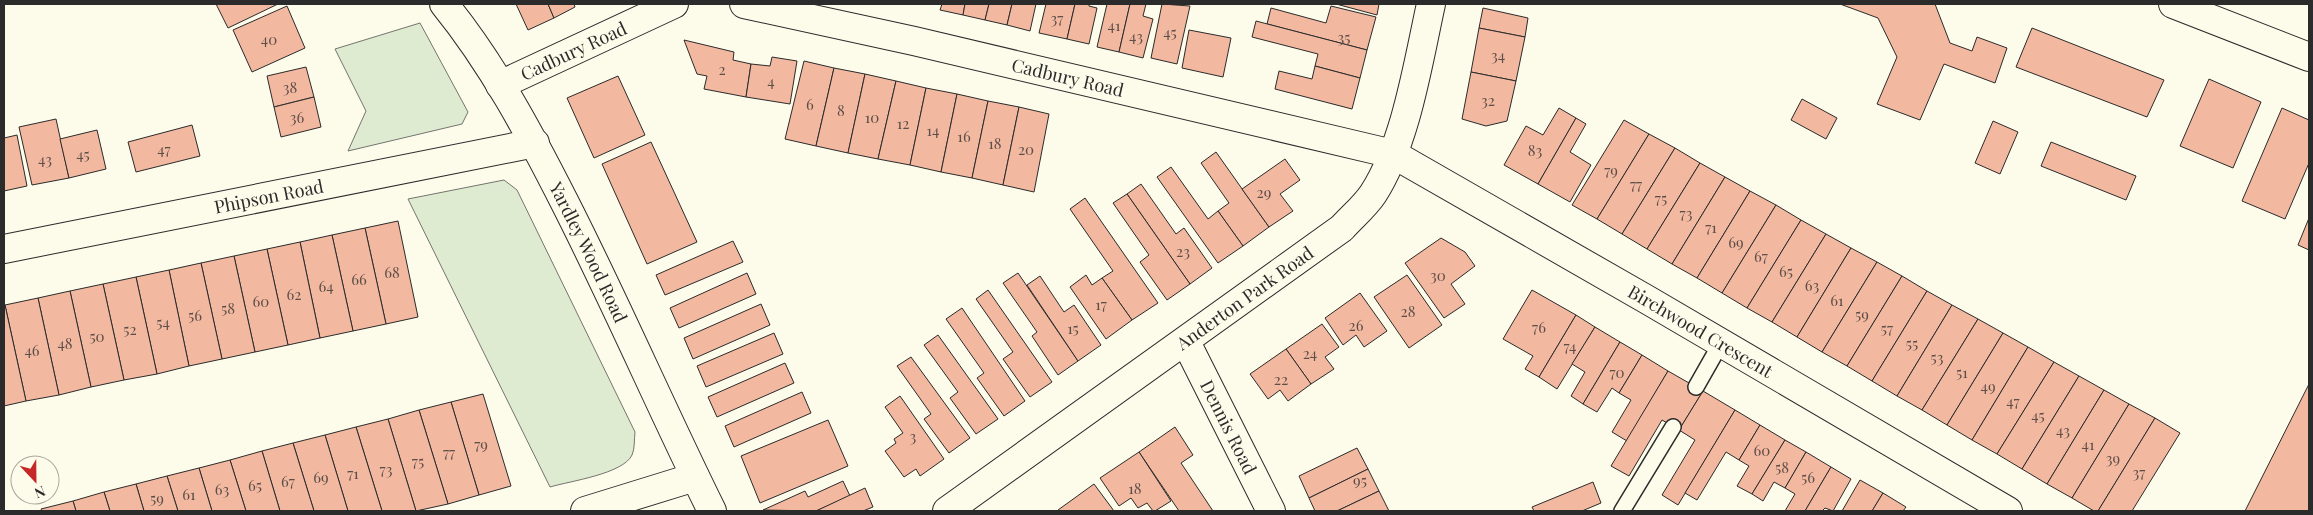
<svg xmlns="http://www.w3.org/2000/svg" width="2313" height="515" viewBox="0 0 2313 515" font-family="'Playfair Display',serif">
	<style>
		.green { fill: #deebd1; stroke: #74746e }
		.building { fill: #f2b8a0; stroke: #2b2b2b }
		.lines { fill: none; stroke-linecap: round; stroke-linejoin: round }
		.service-casing { stroke: #2b2b2b; stroke-width: 18 }
		.minor-casing { stroke: #2b2b2b; stroke-width: 30 }
		.tertiary-casing { stroke: #2b2b2b; stroke-width: 30 }
		.service { stroke: #fdfbea; stroke-width: 15 }
		.minor { stroke: #fdfbea; stroke-width: 28 }
		.tertiary { stroke: #fdfbea; stroke-width: 28 }
		.labels { text-anchor: middle; dominant-baseline: central; stroke-width: 4; stroke-linejoin: round; paint-order: stroke }
		.number-label { font-size: 15px; fill: #5d4e48 }
		.street-label { font-size: 18px; fill: #2b2b2b; stroke: #fdfbea }
	</style>
	<rect width="100%" height="100%" fill="#fdfbea"/>
	<g class="green">
		<path d="M420,23l48,89 -6,12 -114,27 18,-40 -31,-62z"/>
		<path d="M504,180l13,10 118,242c-1,7 0,17 -3,23 -9,19 -62,26 -82,32l-142,-288z"/>
	</g>
	<g class="building">
		<path d="M216,4h62l-50,24z"/>
		<path d="M516,4h32l6,14 -26,12z"/>
		<path d="M548,4h26l1,3 -21,11z"/>
		<path d="M942,4h23l-2,11 -23,-5z"/>
		<path d="M965,4h24l-4,16 -22,-5z"/>
		<path d="M989,4h23l-5,21 -22,-5z"/>
		<path d="M1012,4h24l-6,27 -23,-6z"/>
		<path d="M1046,4h29l-8,35 -28,-6z"/>
		<path d="M1075,4h14v2l8,2 -8,36 -22,-5z"/>
		<path d="M1107,4h23l-11,48 -22,-5z"/>
		<path d="M1130,4h16l-3,12 10,3 -10,39 -24,-6z"/>
		<path d="M1162,4l28,2 -13,58 -26,-6z"/>
		<path d="M1336,4h43l-2,11z"/>
		<path d="M1840,4h95l15,39 22,8 5,-14 30,11 -12,35 -51,-19 -24,56 -43,-16 20,-47 -19,-39z"/>
		<path d="M287,6l18,42 -53,24 -19,-42z"/>
		<path d="M1331,6l45,11 -9,33 -100,-26 4,-16 55,15z"/>
		<path d="M1483,8l45,10 -3,19 -46,-9z"/>
		<path d="M1256,21l111,29 -7,28 -45,-12 3,-12 -66,-17z"/>
		<path d="M1479,28l46,9 -9,44 -45,-9z"/>
		<path d="M2032,28l132,52 -17,37 -131,-50z"/>
		<path d="M1189,30l42,8 -8,39 -41,-9z"/>
		<path d="M684,40l50,12 -1,8 18,4 -5,33 -42,-8 3,-13 -10,-2z"/>
		<path d="M772,57l25,4 -7,43 -44,-7 5,-33 19,2z"/>
		<path d="M804,61l30,7 -18,78 -31,-7z"/>
		<path d="M1315,66l45,12 -8,31 -77,-20 4,-18 33,8z"/>
		<path d="M306,67l8,30 -40,10 -7,-31z"/>
		<path d="M834,68l31,6 -17,79 -32,-7z"/>
		<path d="M1471,72l45,9 -9,40 -21,5 -24,-7z"/>
		<path d="M865,74l31,7 -18,78 -30,-6z"/>
		<path d="M618,76l27,59 -51,23 -27,-60z"/>
		<path d="M2209,79l52,23 -28,66 -53,-22z"/>
		<path d="M896,81l30,7 -16,77 -32,-6z"/>
		<path d="M926,88l31,6 -16,78 -31,-7z"/>
		<path d="M957,94l31,7 -16,77 -31,-6z"/>
		<path d="M314,97l7,30 -40,10 -7,-30z"/>
		<path d="M1802,99l35,19 -11,21 -35,-19z"/>
		<path d="M988,101l31,6 -16,78 -31,-7z"/>
		<path d="M1019,107l30,7 -15,78 -31,-7z"/>
		<path d="M1559,108l17,10 -38,66 -34,-19 22,-39 17,9z"/>
		<path d="M2282,108l27,12v43l-24,56 -43,-18z"/>
		<path d="M1576,118l10,6 -16,28 21,13 -21,37 -32,-18z"/>
		<path d="M56,119l13,59 -37,7 -13,-58z"/>
		<path d="M1624,120l25,14 -52,85 -25,-14z"/>
		<path d="M1993,121l25,11 -18,42 -25,-11z"/>
		<path d="M192,125l8,31 -64,16 -8,-30z"/>
		<path d="M97,130l9,39 -37,9 -9,-39z"/>
		<path d="M1649,134l26,14 -53,86 -25,-15z"/>
		<path d="M17,135l10,51 -23,5v-53z"/>
		<path d="M651,142l46,100 -50,22 -45,-100z"/>
		<path d="M2051,142l85,34 -10,24 -85,-34z"/>
		<path d="M1675,148l25,15 -53,86 -25,-15z"/>
		<path d="M1216,152l53,75 -26,19 -25,-35 11,-8 -28,-40z"/>
		<path d="M1285,159l15,21 -20,14 13,17 -24,16 -27,-38z"/>
		<path d="M1700,163l25,14 -53,87 -25,-15z"/>
		<path d="M1171,167l37,52 10,-8 25,35 -25,17 -61,-86z"/>
		<path d="M1725,177l25,14 -53,87 -25,-14z"/>
		<path d="M1141,184l35,50 8,-6 28,40 -22,16 -63,-90z"/>
		<path d="M1750,191l26,14 -54,88 -25,-15z"/>
		<path d="M1127,194l63,90 -23,16 -27,-38 9,-7 -36,-52z"/>
		<path d="M1085,198l73,105 -26,17 -30,-42 11,-7 -43,-62z"/>
		<path d="M1776,205l25,15 -54,88 -25,-15z"/>
		<path d="M2309,218v32l-11,-5z"/>
		<path d="M1801,220l25,14 -54,88 -25,-14z"/>
		<path d="M398,221l20,96 -32,7 -21,-96z"/>
		<path d="M365,228l21,96 -33,7 -21,-96z"/>
		<path d="M1826,234l25,14 -54,89 -25,-15z"/>
		<path d="M332,235l21,96 -33,7 -20,-96z"/>
		<path d="M1441,238l24,14 10,14 -24,18 14,20 -21,14 -39,-55z"/>
		<path d="M733,241l10,21 -78,33 -9,-20z"/>
		<path d="M300,242l20,96 -32,7 -21,-96z"/>
		<path d="M1851,248l26,14 -55,90 -25,-15z"/>
		<path d="M267,249l21,96 -33,7 -21,-96z"/>
		<path d="M234,256l21,96 -33,7 -21,-96z"/>
		<path d="M1877,262l25,14 -55,90 -25,-14z"/>
		<path d="M201,263l21,96 -33,7 -20,-96z"/>
		<path d="M169,270l20,96 -32,8 -21,-97z"/>
		<path d="M747,273l9,21 -77,34 -9,-20z"/>
		<path d="M1018,273l60,88 -20,14 -26,-39 5,-4 -34,-49z"/>
		<path d="M1086,275l6,10 10,-7 30,42 -26,19 -36,-52z"/>
		<path d="M1407,275l35,50 -33,23 -35,-51z"/>
		<path d="M1040,276l24,36 10,-7 27,40 -23,16 -51,-76z"/>
		<path d="M1902,276l25,15 -55,90 -25,-15z"/>
		<path d="M136,277l21,97 -33,6 -21,-96z"/>
		<path d="M103,284l21,96 -33,7 -21,-96z"/>
		<path d="M988,290l64,92 -22,15 -27,-38 10,-7 -37,-53z"/>
		<path d="M1532,290l44,25 -37,62 -14,-8 8,-13 -30,-17z"/>
		<path d="M70,291l21,96 -32,8 -21,-97z"/>
		<path d="M1927,291l25,14 -55,91 -25,-15z"/>
		<path d="M1360,293l27,38 -23,16 -8,-12 -13,10 -18,-27z"/>
		<path d="M38,298l21,97 -33,6 -21,-96z"/>
		<path d="M761,304l9,21 -77,34 -9,-21z"/>
		<path d="M5,305l21,96 -22,5v-100z"/>
		<path d="M1952,305l26,14 -56,91 -25,-14z"/>
		<path d="M962,308l63,93 -21,15 -27,-38 7,-5 -38,-54z"/>
		<path d="M1576,315l19,12 -38,62 -18,-12z"/>
		<path d="M1978,319l25,14 -56,92 -25,-15z"/>
		<path d="M1322,324l17,23 -14,10 9,12 -23,15 -25,-35z"/>
		<path d="M1595,327l25,15 -37,62 -12,-8 14,-24 -13,-8z"/>
		<path d="M774,333l9,21 -77,33 -9,-21z"/>
		<path d="M2003,333l25,14 -56,93 -25,-15z"/>
		<path d="M938,335l60,84 -22,15 -26,-36 8,-6 -34,-47z"/>
		<path d="M1620,342l22,13 -23,38 -7,-5 -15,24 -14,-8z"/>
		<path d="M2028,347l26,15 -57,92 -25,-14z"/>
		<path d="M1286,349l25,35 -23,17 -8,-11 -12,9 -18,-25z"/>
		<path d="M1642,355l26,16 -41,70 -15,-9 19,-32 -12,-7z"/>
		<path d="M911,357l59,81 -21,15 -25,-34 7,-5 -34,-48z"/>
		<path d="M2054,362l25,14 -57,93 -25,-15z"/>
		<path d="M785,363l9,20 -77,34 -9,-20z"/>
		<path d="M1668,371l35,20 -24,39 -17,-10 -33,56 -18,-10z"/>
		<path d="M2079,376l25,14 -57,94 -25,-15z"/>
		<path d="M2309,384v127h-64z"/>
		<path d="M2104,390l25,14 -57,94 -25,-14z"/>
		<path d="M1703,391l32,19 -57,95 -16,-10 33,-55 -16,-10z"/>
		<path d="M802,392l9,21 -77,34 -9,-21z"/>
		<path d="M483,394l28,92 -32,9 -28,-93z"/>
		<path d="M900,396l44,63 -24,17 -4,-7 -12,8 -19,-26 11,-8 -2,-4 9,-6 -18,-26z"/>
		<path d="M451,402l28,93 -31,9 -29,-94z"/>
		<path d="M2129,404l26,14 -57,93h-4l-22,-13z"/>
		<path d="M419,410l29,94 -32,7 -28,-92z"/>
		<path d="M1735,410l25,15 -21,35 -13,-8 -29,48 -12,-7z"/>
		<path d="M2155,418l25,15 -48,78h-34z"/>
		<path d="M388,419l28,92h-34l-26,-84z"/>
		<path d="M828,420l20,46 -88,37 -19,-47z"/>
		<path d="M1760,425l25,15 -33,54 -15,-8 12,-20 -10,-6z"/>
		<path d="M356,427l26,84h-34l-23,-76z"/>
		<path d="M1175,427l18,28 -12,8 32,48h-34l-40,-59z"/>
		<path d="M325,435l23,76h-34l-21,-68z"/>
		<path d="M1785,440l21,12 -21,36 -11,-6 -11,19 -11,-7z"/>
		<path d="M293,443l21,68h-34l-18,-60z"/>
		<path d="M1357,448l11,21 -59,29 -10,-22z"/>
		<path d="M262,451l18,60h-34l-16,-51z"/>
		<path d="M1139,452l32,49 -16,10h-2l-6,-8 -9,5 -7,-10 -12,8 -19,-28z"/>
		<path d="M1806,452l25,15 -26,44h-20l10,-17 -10,-6z"/>
		<path d="M230,460l16,51h-34l-13,-43z"/>
		<path d="M1831,467l20,12 -18,32 -8,-3 -3,3h-17z"/>
		<path d="M199,468l13,43h-34l-11,-35z"/>
		<path d="M1368,469l11,22 -42,20h-22l-6,-13z"/>
		<path d="M167,476l11,35h-34l-8,-27z"/>
		<path d="M1860,480l23,13 -11,18h-30z"/>
		<path d="M843,481l7,15 -34,15 -53,-1 42,-19 3,6z"/>
		<path d="M1593,482l8,21 -19,8h-48l-2,-4z"/>
		<path d="M136,484l8,27h-34l-6,-19z"/>
		<path d="M1094,484l20,27h-55l-1,-1z"/>
		<path d="M865,488l8,19 -10,4h-47z"/>
		<path d="M1379,491l10,20h-52z"/>
		<path d="M104,492l6,19h-34l-3,-10z"/>
		<path d="M1883,493l23,14 -3,4h-31z"/>
		<path d="M73,501l3,10h-34l-1,-2z"/>
	</g>
	<g class="lines">
		<defs>
			<g id="service">
				<path d="M1696,387l25,-44"/>
				<path d="M1622,511l51,-84"/>
			</g>
			<g id="minor">
				<path id="s1" d="M744,4l170,37 479,113 253,145 362,212"/>
				<path d="M2173,4l136,53"/>
				<path id="s2" d="M500,85l174,-81"/>
				<path id="s3" d="M4,249l531,-106"/>
				<path id="s4" d="M1186,342l85,169"/>
				<path d="M585,511l110,-34"/>
			</g>
			<g id="tertiary">
				<path id="s5" d="M444,4c48,59 85,128 120,197 52,102 97,207 148,310"/>
				<path id="s6" d="M947,511l395,-283c10,-11 23,-22 31,-34 33,-51 45,-131 58,-190"/>
			</g>
		</defs>
		<use href="#service" class="service-casing"/>
		<use href="#minor" class="minor-casing"/>
		<use href="#tertiary" class="tertiary-casing"/>
		<use href="#service" class="service"/>
		<use href="#minor" class="minor"/>
		<use href="#tertiary" class="tertiary"/>
	</g>
	<g class="labels">
		<g class="number-label">
			<text x="1057" y="18">37</text>
			<text x="1114" y="25">41</text>
			<text x="1170" y="32">45</text>
			<text x="1136" y="36">43</text>
			<text x="1344" y="37">35</text>
			<text x="269" y="39">40</text>
			<text x="1498" y="55">34</text>
			<text x="722" y="69">2</text>
			<text x="771" y="81">4</text>
			<text x="290" y="87">38</text>
			<text x="1488" y="100">32</text>
			<text x="810" y="104">6</text>
			<text x="841" y="110">8</text>
			<text x="297" y="117">36</text>
			<text x="872" y="117">10</text>
			<text x="903" y="123">12</text>
			<text x="933" y="130">14</text>
			<text x="964" y="136">16</text>
			<text x="995" y="143">18</text>
			<text x="164" y="149">47</text>
			<text x="1026" y="149">20</text>
			<text x="1535" y="150">83</text>
			<text x="83" y="154">45</text>
			<text x="45" y="159">43</text>
			<text x="1611" y="170">79</text>
			<text x="1636" y="184">77</text>
			<text x="1264" y="192">29</text>
			<text x="1661" y="198">75</text>
			<text x="1686" y="213">73</text>
			<text x="1711" y="227">71</text>
			<text x="1736" y="242">69</text>
			<text x="1183" y="251">23</text>
			<text x="1761" y="256">67</text>
			<text x="1786" y="271">65</text>
			<text x="392" y="272">68</text>
			<text x="1438" y="275">30</text>
			<text x="359" y="279">66</text>
			<text x="1812" y="285">63</text>
			<text x="326" y="286">64</text>
			<text x="294" y="294">62</text>
			<text x="1837" y="300">61</text>
			<text x="261" y="301">60</text>
			<text x="1101" y="304">17</text>
			<text x="228" y="308">58</text>
			<text x="1408" y="311">28</text>
			<text x="1862" y="314">59</text>
			<text x="195" y="315">56</text>
			<text x="163" y="322">54</text>
			<text x="1356" y="325">26</text>
			<text x="1539" y="327">76</text>
			<text x="1073" y="328">15</text>
			<text x="1887" y="328">57</text>
			<text x="130" y="329">52</text>
			<text x="97" y="336">50</text>
			<text x="65" y="343">48</text>
			<text x="1912" y="343">55</text>
			<text x="1570" y="346">74</text>
			<text x="32" y="350">46</text>
			<text x="1310" y="353">24</text>
			<text x="1937" y="357">53</text>
			<text x="1617" y="372">70</text>
			<text x="1962" y="372">51</text>
			<text x="1281" y="379">22</text>
			<text x="1988" y="386">49</text>
			<text x="2013" y="401">47</text>
			<text x="2038" y="415">45</text>
			<text x="2063" y="430">43</text>
			<text x="913" y="436">3</text>
			<text x="481" y="444">79</text>
			<text x="2088" y="444">41</text>
			<text x="1762" y="450">60</text>
			<text x="449" y="452">77</text>
			<text x="2113" y="458">39</text>
			<text x="418" y="461">75</text>
			<text x="1782" y="467">58</text>
			<text x="386" y="469">73</text>
			<text x="2139" y="472">37</text>
			<text x="353" y="473">71</text>
			<text x="321" y="477">69</text>
			<text x="1808" y="477">56</text>
			<text x="1360" y="480">95</text>
			<text x="288" y="481">67</text>
			<text x="255" y="485">65</text>
			<text x="1135" y="488">18</text>
			<text x="222" y="489">63</text>
			<text x="189" y="494">61</text>
			<text x="157" y="498">59</text>
		</g>
		<g class="street-label">
			<text stroke="none"><textPath href="#s2" startOffset="81">Cadbury Road</textPath></text>
			<text stroke="none"><textPath href="#s1" startOffset="332">Cadbury Road</textPath></text>
			<text stroke="none"><textPath href="#s3" startOffset="270">Phipson Road</textPath></text>
			<text stroke="none"><textPath href="#s5" startOffset="288">Yardley Wood Road</textPath></text>
			<text stroke="none"><textPath href="#s6" startOffset="366">Anderton Park Road</textPath></text>
			<text stroke="none"><textPath href="#s1" startOffset="1021">Birchwood Crescent</textPath></text>
			<text stroke="none"><textPath href="#s4" startOffset="95">Dennis Road</textPath></text>
		</g>
	</g>
	<rect width="2313" height="515" fill="none" stroke="#2b2b2b" stroke-width="10"/>
	<g transform="translate(35 480) rotate(158)"><circle r="24" fill="#fdfbea" stroke="#a9a89e"/>
	<path d="M0-4L9 19L0 12L-9 19Z" fill="#c62828"/>
	<text y="-8" font-size="14" font-weight="bold" text-anchor="middle" fill="#2b2b2b">N</text>
	</g>
</svg>
